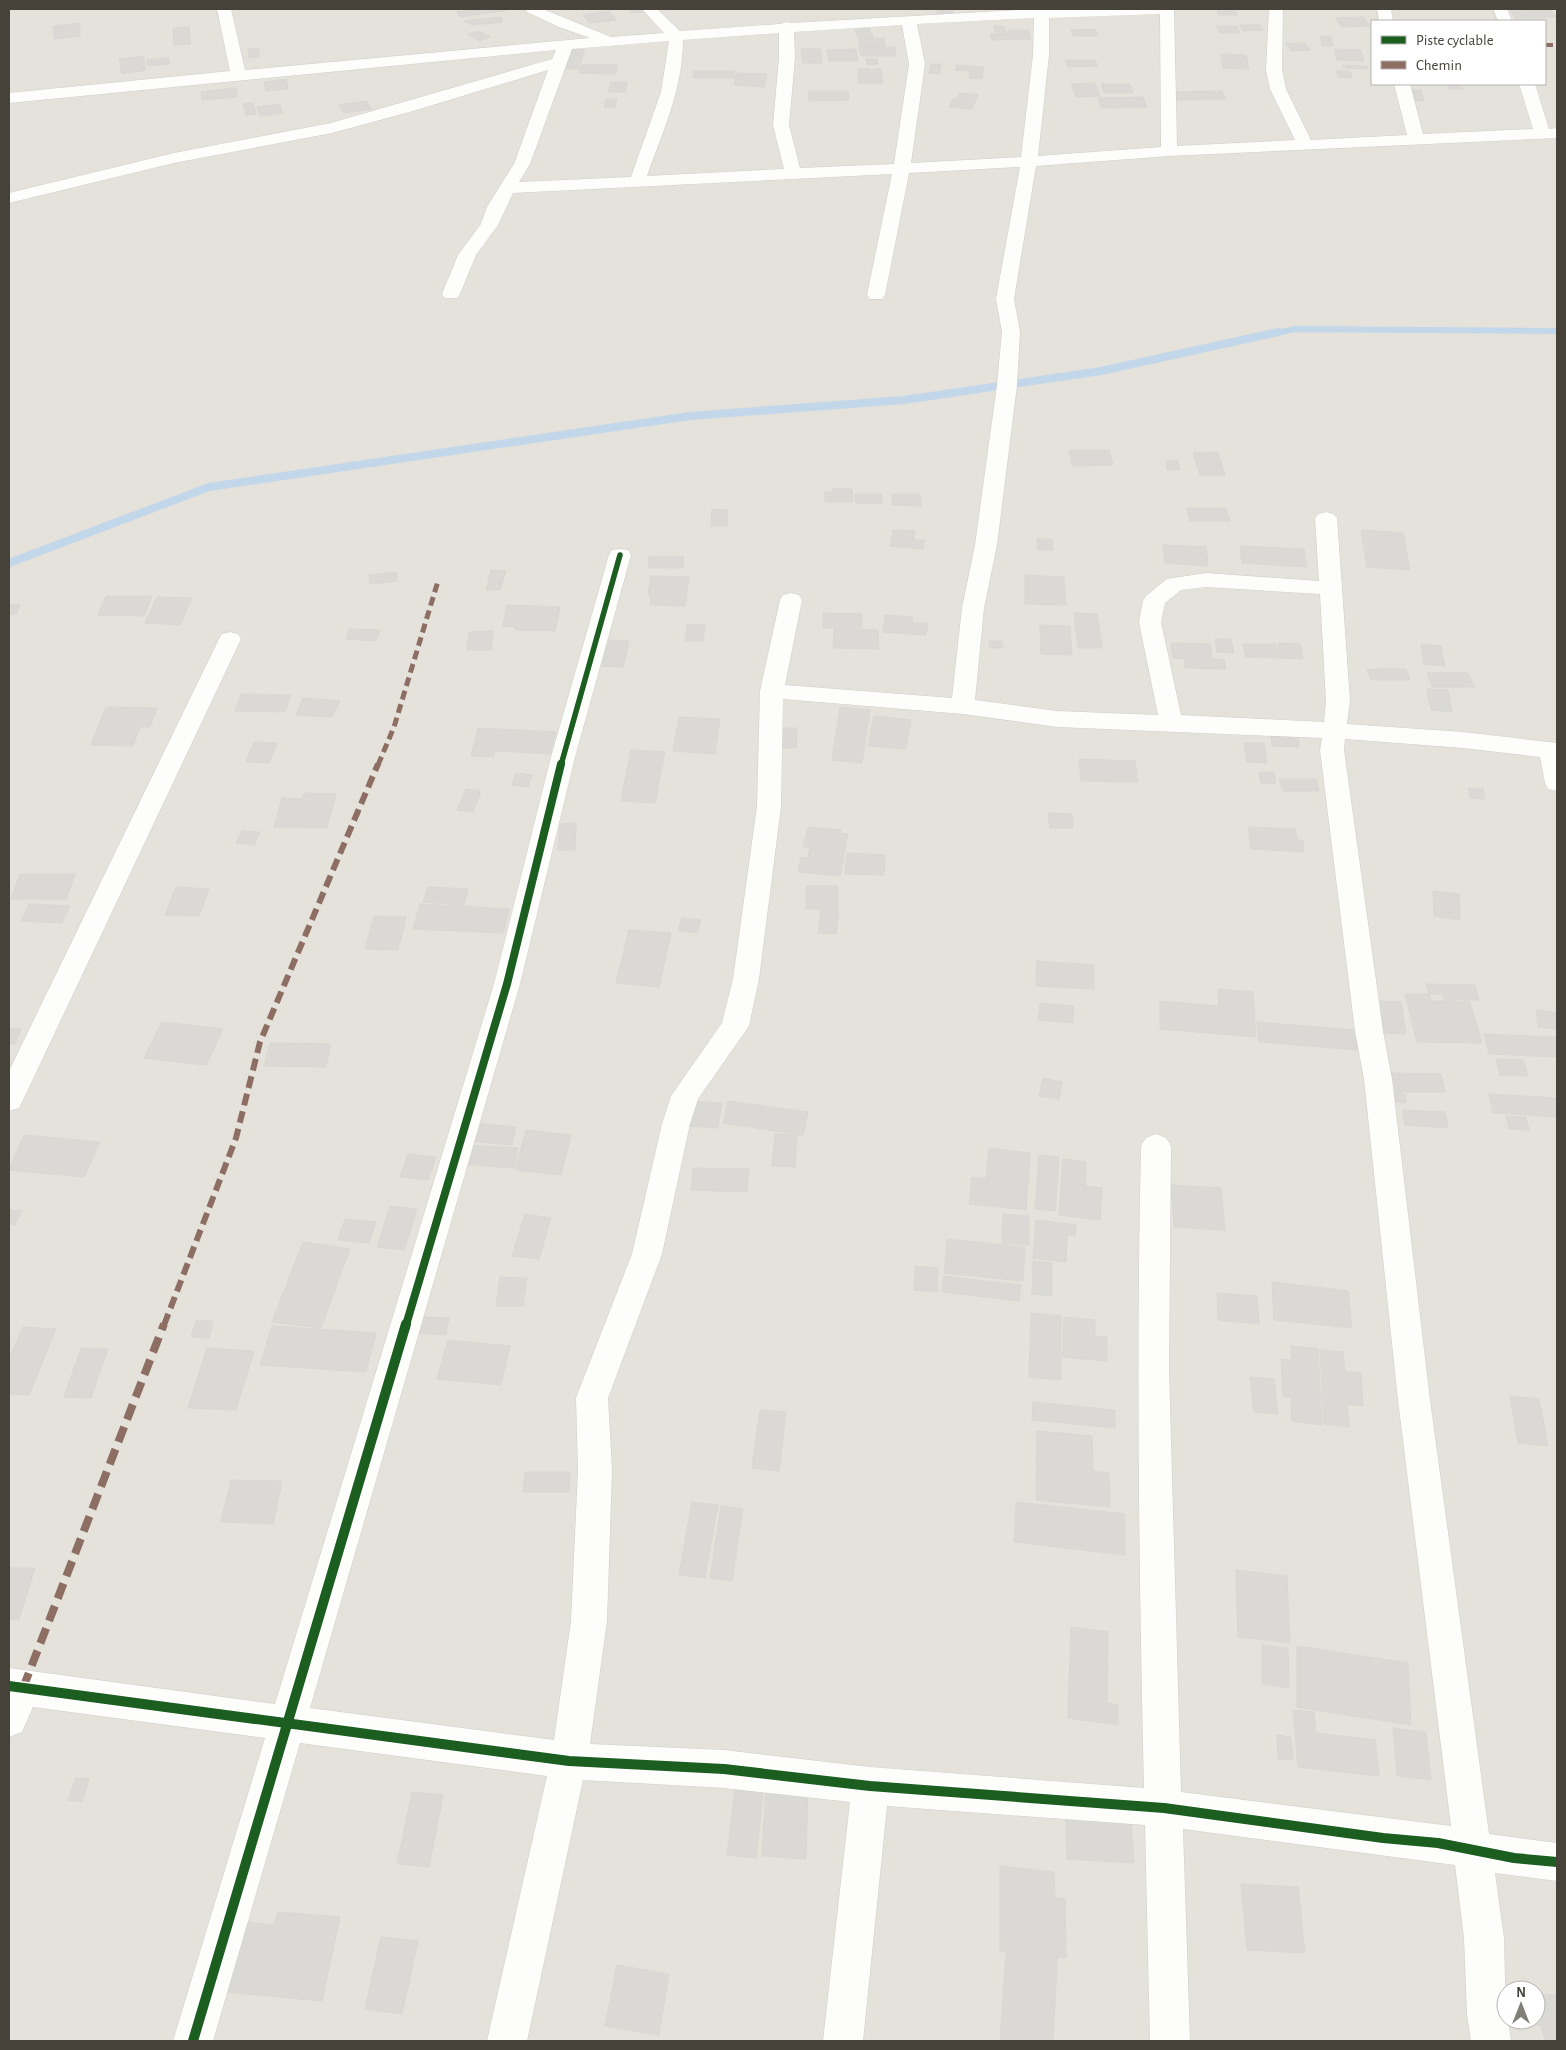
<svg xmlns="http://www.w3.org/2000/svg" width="1566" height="2050" viewBox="0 0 1566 2050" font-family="'Alegreya Sans',sans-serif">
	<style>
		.residential { fill: #e5e2db; fill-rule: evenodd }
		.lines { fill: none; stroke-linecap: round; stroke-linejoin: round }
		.stream-far1 { stroke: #c2d7ea; stroke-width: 6 }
		.stream { stroke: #c2d7ea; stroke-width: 8 }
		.building { fill: #dbd9d5; stroke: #d9d7d2 }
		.minor-casing { stroke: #cfceca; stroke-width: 1 }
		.minor { fill: #fdfdfc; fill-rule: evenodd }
		.quiet-far3 { stroke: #8d6e63; stroke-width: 4; stroke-dasharray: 8 4; stroke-linecap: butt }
		.quiet-far2 { stroke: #8d6e63; stroke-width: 5; stroke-dasharray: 9 5; stroke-linecap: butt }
		.quiet-far1 { stroke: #8d6e63; stroke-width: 6; stroke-dasharray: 12 6; stroke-linecap: butt }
		.quiet { stroke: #8d6e63; stroke-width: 8; stroke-dasharray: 16 8; stroke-linecap: butt }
		.cycleway-far2-casing { stroke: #fff; stroke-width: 8 }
		.cycleway-far1-casing { stroke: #fff; stroke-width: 11 }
		.cycleway-casing { stroke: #fff; stroke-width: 13 }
		.cycleway-far2 { stroke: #1b5e20; stroke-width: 5.5 }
		.cycleway-far1 { stroke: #1b5e20; stroke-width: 8 }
		.cycleway { stroke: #1b5e20; stroke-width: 10 }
	</style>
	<rect width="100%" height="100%" fill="#f1f0ec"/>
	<path class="residential" d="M9,9h1548v2032h-1548zM1372,21h173v63h-173zM1506,1990h30v30h-30z"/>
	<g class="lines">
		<path class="stream-far1" d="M1273,334l21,-5 263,2"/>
		<path class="stream" d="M9,563l200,-76 481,-71 214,-16 197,-29 177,-39"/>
	</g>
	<g class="building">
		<path d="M480,9h27l1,1 -48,7 -3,-5z"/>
		<path d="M629,9h17l1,3 -16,1z"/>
		<path d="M937,9h16v6l-16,-1z"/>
		<path d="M1509,9l42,1 5,7 -40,1z"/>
		<path d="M609,11l7,9 -27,3 -6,-8z"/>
		<path d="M1217,11h18l2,4h-18z"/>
		<path d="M501,17l2,5 -31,3 -8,-4z"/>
		<path d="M1364,17l6,9 -29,1 -6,-9z"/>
		<path d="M80,23v13l-26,3 -1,-13z"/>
		<path d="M1240,25h20l3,5 -20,1z"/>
		<path d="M855,26h14l1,7h-14z"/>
		<path d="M994,26h10l2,6h-11z"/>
		<path d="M1216,26h21l3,7h-20z"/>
		<path d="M189,27l2,17 -17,1 -1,-17z"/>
		<path d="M1095,29l3,7h-25l-2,-6z"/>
		<path d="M1009,30h19l3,9 -39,1 -2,-6 19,-1z"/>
		<path d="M478,31l12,6 -11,4 -11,-7z"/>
		<path d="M857,34h15l1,4h-15z"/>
		<path d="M1320,36h11l2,10h-11z"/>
		<path d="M884,38l1,8 -25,1 -1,-8z"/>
		<path d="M1305,43l5,7 -19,1 -5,-7z"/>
		<path d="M895,47l1,9h-35l-2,-8z"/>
		<path d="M259,48v9l-10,1 -1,-9z"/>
		<path d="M572,49l13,1 -7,19h-13z"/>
		<path d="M801,49h19l2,14h-19z"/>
		<path d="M856,49l2,12h-29l-2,-11z"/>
		<path d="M1334,49l27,1 3,11 -27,-1z"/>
		<path d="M1221,54l25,1 3,14 -26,-1z"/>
		<path d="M143,56l3,14 -24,4 -3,-15z"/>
		<path d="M169,58l1,6 -22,2 -1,-6z"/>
		<path d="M866,59h11l1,5 -11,1z"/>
		<path d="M1065,60h30l3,6 -30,1z"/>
		<path d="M931,64h10l-2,10 -10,-1z"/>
		<path d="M581,65h37l-2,9 -37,-1z"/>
		<path d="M957,65l27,2 -2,12 -13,-1 1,-7 -15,-1z"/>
		<path d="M1342,65l25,1 1,3 -25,-1z"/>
		<path d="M858,69h23l2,14h-24z"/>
		<path d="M694,71h41l-1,7h-41z"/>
		<path d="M1336,71h14l2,7 -14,-1z"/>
		<path d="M737,73l30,1 -3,13 -30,-2z"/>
		<path d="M286,79l2,10 -22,2 -2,-9z"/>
		<path d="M611,82h16l-2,10h-17z"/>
		<path d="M1095,83l5,13 -24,1 -5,-13z"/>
		<path d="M1101,84h29l3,9h-29z"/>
		<path d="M1447,84l14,1 2,4h-14z"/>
		<path d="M236,88l1,9 -35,3 -1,-8z"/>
		<path d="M1406,89l15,1 3,11 -15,-1z"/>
		<path d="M808,91h40l1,9 -40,1z"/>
		<path d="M1222,91l4,8 -48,1 -3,-8z"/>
		<path d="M960,93l18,2 -6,14 -23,-2 4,-8h4z"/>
		<path d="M1143,97l4,10 -46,1 -3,-10z"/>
		<path d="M606,99h11l-2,9 -11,-1z"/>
		<path d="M366,101l6,8 -28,4 -5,-8z"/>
		<path d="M253,103l3,11 -10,1 -3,-11z"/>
		<path d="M279,104l4,9 -23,3 -3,-9z"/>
		<path d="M1069,450h40l4,15 -41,1z"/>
		<path d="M1218,452l7,23h-25l-7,-22z"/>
		<path d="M1166,461h12l2,9h-13z"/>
		<path d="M833,489h19l1,13h-28v-10h8z"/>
		<path d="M855,494h27v10l-26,-1z"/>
		<path d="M892,494h28l1,12 -29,-1z"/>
		<path d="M1187,508h39l4,13h-40z"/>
		<path d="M712,509l16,1 -1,16h-16z"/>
		<path d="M893,530l22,1 -1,9h10l-1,9 -33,-3z"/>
		<path d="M1361,530l42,3 7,37 -43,-3z"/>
		<path d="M1037,539h15l1,11h-15z"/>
		<path d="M1163,545l43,2 2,19 -43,-3z"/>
		<path d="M1240,546l64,3 3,18 -65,-4z"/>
		<path d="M649,557h35l-1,11h-35z"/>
		<path d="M491,570l15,1 -6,19h-14z"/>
		<path d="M396,572l1,9 -27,3 -1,-9z"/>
		<path d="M1025,575l39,2 2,28 -41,-1z"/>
		<path d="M651,576l38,1 -4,29 -35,-1 1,-10h-3z"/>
		<path d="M106,596h46l-8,20 -46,-1z"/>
		<path d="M157,597l35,1 -12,27 -35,-2z"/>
		<path d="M20,604l-3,10h-8v-9z"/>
		<path d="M507,605l53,2 -5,24 -40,-1v-3l-12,-1z"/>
		<path d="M823,613l39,1v14h-39z"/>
		<path d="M1074,613l23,1 5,34h-24z"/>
		<path d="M885,615l28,2 -1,6h16l-2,12 -43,-3z"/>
		<path d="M687,625h18l-2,16h-18z"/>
		<path d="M1040,625l30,1 2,29 -31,-1z"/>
		<path d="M349,629l31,1 -4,11 -30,-2z"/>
		<path d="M834,629l44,1 1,19 -46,-1z"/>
		<path d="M493,631l-2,19h-24l2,-18z"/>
		<path d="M1215,639h16l3,14 -17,-1z"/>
		<path d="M608,640l21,1 -6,26 -22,-1z"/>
		<path d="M989,641h13l1,7h-13z"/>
		<path d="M1171,643l39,1 2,15 12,1 2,9 -41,-1 -1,-9 -11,-1z"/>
		<path d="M1278,643l22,1 3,15 -23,-1z"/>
		<path d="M1243,644h33l3,14 -33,-1z"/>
		<path d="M1421,644l20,2 4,20 -21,-2z"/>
		<path d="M1379,669h27l4,11h-39l-4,-10z"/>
		<path d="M1427,673h41l6,14h-42z"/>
		<path d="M1427,689l21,1 4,22 -21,-2z"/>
		<path d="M241,694l50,1 -6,17 -50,-1z"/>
		<path d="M303,698l37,3 -8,16 -36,-2z"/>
		<path d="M106,707l51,1 -7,19h-10l-7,19 -42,-1z"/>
		<path d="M840,707l30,3 -8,53 -30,-3z"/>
		<path d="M874,716l37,4 -5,29 -38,-3z"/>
		<path d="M679,717l41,2 -5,35 -42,-3z"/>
		<path d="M478,728l78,4 -6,22 -55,-3 -2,6 -22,-1z"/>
		<path d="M781,728h16l-1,20h-16z"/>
		<path d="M1271,734l27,2 1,11 -27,-1z"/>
		<path d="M254,742l23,1 -8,20 -23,-1z"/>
		<path d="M1244,743h20l3,20 -20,-1z"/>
		<path d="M631,750l34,2 -10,51 -34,-2z"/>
		<path d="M1079,759l56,2 3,21 -57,-1z"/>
		<path d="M1259,772h15l2,12 -15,-1z"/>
		<path d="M516,773l16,2 -4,12 -16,-2z"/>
		<path d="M1279,779h37l3,12h-36z"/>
		<path d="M1468,788l15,1 2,10 -15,-1z"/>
		<path d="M466,789l15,2 -8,21 -16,-2z"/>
		<path d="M304,793l32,1 -9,34 -53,-1 8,-29 20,1z"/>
		<path d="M1048,813l24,1 1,14h-23z"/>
		<path d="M576,823l-1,27h-17l2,-26z"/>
		<path d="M808,827l33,3 -1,3 8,1 -8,42 -42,-4 3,-15 7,1 2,-11h-7z"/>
		<path d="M1248,827l47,2 2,11 6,1 1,11 -53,-3z"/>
		<path d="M242,831l18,1 -6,13 -18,-2z"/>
		<path d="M847,853l38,2 -1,20 -39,-1z"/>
		<path d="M20,874h55l-9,25h-55z"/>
		<rect x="806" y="886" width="32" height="23"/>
		<path d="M176,887l33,2 -10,27 -34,-1z"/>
		<path d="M428,887l40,2 -4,16 -41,-3z"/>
		<path d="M1433,891l26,3 1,26 -26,-4z"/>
		<path d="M29,904l41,2 -8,17 -41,-2z"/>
		<path d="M420,904l89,5 -6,24 -90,-4z"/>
		<path d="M821,909l18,1 -3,24 -18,-1z"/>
		<path d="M374,916l32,1 -8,33 -33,-1z"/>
		<path d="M682,918l19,2 -4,13 -19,-3z"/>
		<path d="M629,930l42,3 -12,54 -43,-4z"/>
		<path d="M1037,961l57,4v24l-58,-3z"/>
		<path d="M1426,984l49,1 4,15h-35l-1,-6h-14z"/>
		<path d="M1218,989l35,3 3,45 -96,-8v-28l59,5z"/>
		<path d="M1405,994h24l2,7 39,1 12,41 -65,-1z"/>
		<path d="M1378,1001l23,1 5,32 -23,-1z"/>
		<path d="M1040,1003l34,3 -1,17 -35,-3z"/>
		<path d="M1536,1010l21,3v16l-19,-2z"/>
		<path d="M162,1022l61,7 -17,36 -62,-7z"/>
		<path d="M1257,1022l99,8 2,20 -99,-8z"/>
		<path d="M9,1028l12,1 -6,15h-6z"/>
		<path d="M1484,1034l73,3v20l-68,-3z"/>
		<path d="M270,1043l61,1 -5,23 -62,-1z"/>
		<path d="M1496,1059l27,1 5,16 -28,-1z"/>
		<path d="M1391,1073l50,1 4,18h-49z"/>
		<path d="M1043,1078l19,4 -3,17 -20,-3z"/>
		<path d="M1388,1090l17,5 1,8 -17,-2z"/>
		<path d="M1489,1094l68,4v19l-64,-4z"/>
		<path d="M690,1101l32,2 -4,25 -31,-2z"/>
		<path d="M728,1101l80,11 -5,23 -80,-12z"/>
		<path d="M1402,1110l43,2 3,16 -43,-3z"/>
		<path d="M1506,1116l20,1 3,13 -20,-1z"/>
		<path d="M473,1123l43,4 -4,18 -44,-4z"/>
		<path d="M526,1130l45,5 -10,40 -46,-5z"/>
		<path d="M775,1134l22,1 -2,32 -23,-1z"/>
		<path d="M24,1135l76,7 -16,35 -75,-7z"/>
		<path d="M466,1145l52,3 -4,20 -53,-4z"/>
		<path d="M989,1148l41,5 -4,57 -57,-6 3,-27 14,2z"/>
		<path d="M408,1154l28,3 -8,23 -28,-3z"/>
		<path d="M1039,1155l20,2 -4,54 -20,-2z"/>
		<path d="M1063,1159l23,3 -1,24 17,2 -2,32 -41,-5z"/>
		<path d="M693,1168l56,1 -2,23 -56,-2z"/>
		<path d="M1171,1185l50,3 4,42 -51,-3z"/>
		<path d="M390,1206l27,3 -13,41 -27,-3z"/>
		<path d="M9,1210l13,1 -7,14 -6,-1z"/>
		<path d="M525,1214l26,4 -12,41 -27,-3z"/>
		<path d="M1003,1214l26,2v29l-27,-2z"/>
		<path d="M345,1219l31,3 -7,21 -31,-3z"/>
		<path d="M1036,1220l40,5 -1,11 -8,-1 -1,27 -33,-4z"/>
		<path d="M947,1239l78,8 -2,34 -79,-8z"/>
		<path d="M303,1242l47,7 -29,79 -49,-6z"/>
		<path d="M1033,1261l19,2v33l-20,-2z"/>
		<path d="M915,1266l23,2 -1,24 -23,-2z"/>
		<path d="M944,1276l77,9 -2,16 -77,-9z"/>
		<path d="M500,1277l27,1 -4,28h-27z"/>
		<path d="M1272,1282l76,9 4,37 -78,-8z"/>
		<path d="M1217,1293l40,3 2,28 -41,-4z"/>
		<path d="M1031,1313l30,3v64l-32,-3z"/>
		<path d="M422,1317l27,1 -3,17 -28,-2z"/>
		<path d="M1064,1317l31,3v16l12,1v24l-44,-4z"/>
		<path d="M196,1321h17l-4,17 -18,-1z"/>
		<path d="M272,1326l104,7 -10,39 -106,-7z"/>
		<path d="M23,1327l33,2 -27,66 -20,-1v-34z"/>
		<path d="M448,1340l62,6 -9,39 -64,-6z"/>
		<path d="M1291,1346l27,3 4,76 -30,-4 -1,-23 -8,-2 -2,-37 11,1z"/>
		<path d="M81,1348l27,1 -17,49 -27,-1z"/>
		<path d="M207,1348l47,3 -18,59 -48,-2z"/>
		<path d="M1320,1350l23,2 2,19 16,2 2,33 -16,-2 2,23 -25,-3z"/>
		<path d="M1250,1377l24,2 4,35 -24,-2z"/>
		<path d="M1510,1396l29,3 9,47 -30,-3z"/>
		<path d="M1033,1402l82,8v18l-83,-8z"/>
		<path d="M760,1410l26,2 -7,59 -27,-3z"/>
		<path d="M1037,1431l55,5 1,35 16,2 1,34 -74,-7z"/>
		<path d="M525,1472h45l-1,20h-46z"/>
		<path d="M231,1480l51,1 -9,43 -52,-2z"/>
		<path d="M692,1502l26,3 -13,73 -26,-3z"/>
		<path d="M1016,1502l109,12v41l-111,-13z"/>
		<path d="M721,1506l22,3 -11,72 -22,-3z"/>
		<path d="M9,1568h26l-16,51h-10z"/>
		<path d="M1236,1570l51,6 3,67 -52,-6z"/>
		<path d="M1071,1627l37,5 -1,71 11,2v20l-50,-7z"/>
		<path d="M1262,1645l26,3 1,40 -27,-4z"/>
		<path d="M1297,1646l111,17 3,62 -114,-18z"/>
		<path d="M1293,1710l21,2 2,21 59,7 4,36 -81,-9z"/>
		<path d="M1393,1728l33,4 5,48 -34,-4z"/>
		<path d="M1277,1735l14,2 2,23 -15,-1z"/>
		<path d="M76,1778l13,1 -7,23 -14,-2z"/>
		<path d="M736,1781l28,4 -8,73 -29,-3z"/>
		<path d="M766,1786l42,1 -2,72 -44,-3z"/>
		<path d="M412,1792l31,3 -14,72 -32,-3z"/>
		<path d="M1066,1818l65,4 3,41 -67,-4z"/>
		<path d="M1000,1866l54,6 1,26 10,1 1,59 -66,-7z"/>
		<path d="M1241,1884l57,3 7,66 -58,-3z"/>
		<path d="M278,1912l62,5 -18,84 -97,-9 18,-70 31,3z"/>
		<path d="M381,1937l37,4 -16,73 -37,-5z"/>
		<path d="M1007,1940l51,7 -5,94h-53z"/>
		<path d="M617,1965l52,9 -10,61 -54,-9z"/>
		<path d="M1536,1995h21v46h-12l-4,-16h-11l-1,-5h7z"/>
	</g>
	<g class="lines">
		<defs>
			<g id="minor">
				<path d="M217,9h14l14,61 345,-32 -31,-11 -32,-15 -2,-3h18l68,28 53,-4 -22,-24h15l23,22 100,-7 6,-2 5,1 244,-14h139l3,137 118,-6 -25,-51 -4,-19 3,-61h14l-1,61 4,19 25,51 96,-5 -13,-51h16l13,50 110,-5 -14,-45h16l14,45 8,-1v10l-388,18 -133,10 -22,133 6,33 -3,53 -20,160 -13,63 -9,92 82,11 101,4 -19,-93 4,-21 3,-5 21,-17 39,-6 113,8 -4,-63 4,-4 7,-2 7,2 4,4 13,183 -3,23 116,8 94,11v48l-9,-2 -3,-6 -5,-26 -77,-9 -118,-9 -1,11 39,281 9,48 38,321 59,434 68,9v38l-62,-8 9,65 2,82h2l3,21h-40l-4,-27 -3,-76 -9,-73 -272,-36 7,212h-40l-5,-216 -258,-19 -24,235h-40l27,-239 -126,-14 -141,-8 -56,261h-40l60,-265 -247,-33 -87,298h-40l92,-303 -232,-31 -11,25 -13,5v-69l266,36 219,-720 57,-227 58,-202 3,-5 8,-1 8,1 3,5 -56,202 -55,227 -210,724 244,32 17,-119 7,-151 -2,-72 56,-144 30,-130 9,-28 51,-73 11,-44 24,-173 3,-115 20,-91 3,-5 8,-2 8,2 3,5 -17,85 167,13 10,-90 13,-63 22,-160 5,-53 -6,-33 24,-132 -111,6 -24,122 -3,4h-12l-3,-4 25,-121 -379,19 -15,32 -22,30 -16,39 -3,4h-12l-3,-4 16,-39 23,-31 6,-17 27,-43 34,-94 -135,41 -81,22 -158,30 -165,40v-10l165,-40 157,-30 221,-64 4,-9 -547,53v-10l221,-22zM1160,14l1,133 -123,9 11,-101v-37zM1034,18l-1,37 -12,102 -110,6 14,-99 -8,-40zM902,25l7,39 -15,100 -94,4 -11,-43 6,-67 -1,-26zM779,33v25l-6,67 11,44 -137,7c16,-45 36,-88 36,-136zM669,41l-8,51 -30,85 -112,5 11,-18 42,-115zM1206,587l114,7 6,107 -2,21 -143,-7 -20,-93 4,-19 16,-13zM783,699l180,15 94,13 265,11 -2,12 35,281 9,48 34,321 53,426 -270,-34 -12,-422 2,-224 -5,-8 -10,-4 -10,4 -5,8c-5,214 -2,428 3,642l-274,-21 -146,-17 -134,-6 17,-123 5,-151 -4,-72 54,-144 28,-130 8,-25 51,-73 10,-47 22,-173z"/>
				<path d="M1377,9h14l2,12h-14z"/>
				<path d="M1493,9h14l5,12h-14z"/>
				<path d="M230,632l8,2 3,5 -218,461 -4,8 -10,3v-40l210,-432 3,-5z"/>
			</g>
		</defs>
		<use href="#minor" class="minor-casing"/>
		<use href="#minor" class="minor"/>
		<path class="quiet-far3" d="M1545,45h12"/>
		<path class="quiet-far2" d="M378,765l16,-38 44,-146"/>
		<path class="quiet-far1" d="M164,1325l72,-187 24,-96 118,-278"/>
		<path class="quiet" d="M23,1688l141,-364"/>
		<defs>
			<path id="cycleway-far2" d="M561,765l59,-210"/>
			<path id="cycleway-far1" d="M406,1325l101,-341 54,-220"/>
			<g id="cycleway">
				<path d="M9,1686l560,75 155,8 146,17 294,22 219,30 55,5 76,15 43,4"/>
				<path d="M193,2041l213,-717"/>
			</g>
		</defs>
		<use href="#cycleway-far2" class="cycleway-far2-casing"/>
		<use href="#cycleway-far1" class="cycleway-far1-casing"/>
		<use href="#cycleway" class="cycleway-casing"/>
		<use href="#cycleway-far2" class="cycleway-far2"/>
		<use href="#cycleway-far1" class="cycleway-far1"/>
		<use href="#cycleway" class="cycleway"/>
	</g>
	<rect width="1566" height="2050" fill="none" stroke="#464239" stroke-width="20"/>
	<rect x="1371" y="20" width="175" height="65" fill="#ffffff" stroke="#b5b3b0"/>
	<rect x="1381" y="36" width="25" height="8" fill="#1b5e20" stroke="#b5b3b0"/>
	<text x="1416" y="45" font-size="15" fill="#464239">Piste cyclable</text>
	<rect x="1381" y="61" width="25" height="8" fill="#8d6e63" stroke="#b5b3b0"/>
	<text x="1416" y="70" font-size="15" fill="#464239">Chemin</text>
	<g transform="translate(1521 2005)"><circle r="24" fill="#ffffff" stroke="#b5b3b0"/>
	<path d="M0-4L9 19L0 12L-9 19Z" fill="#827f78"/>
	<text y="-8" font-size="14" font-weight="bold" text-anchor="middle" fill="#464239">N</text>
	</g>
</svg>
